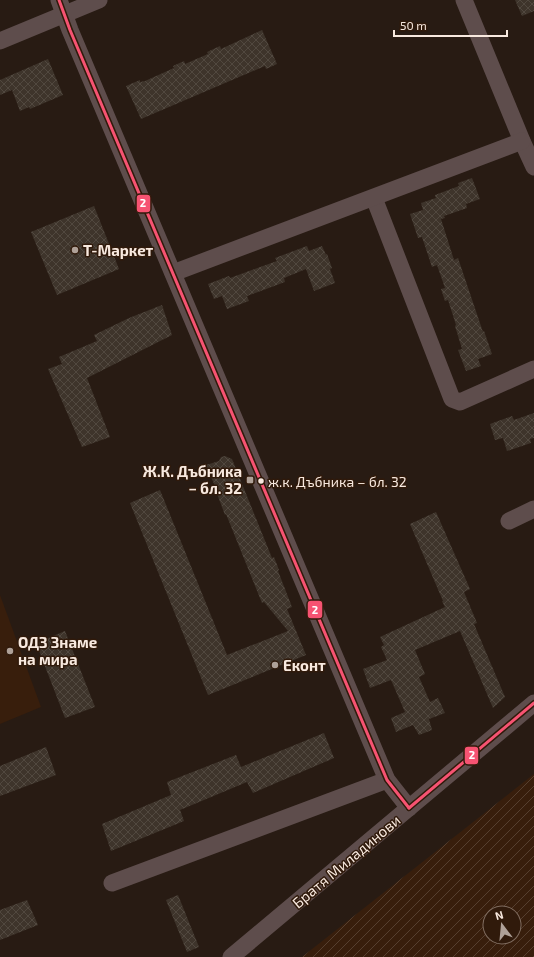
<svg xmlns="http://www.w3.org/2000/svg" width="534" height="957" viewBox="0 0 534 957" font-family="'Exo 2',sans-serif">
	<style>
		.built { fill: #381e0c }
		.industrial { fill: url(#industrial-furrows); fill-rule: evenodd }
		.building { fill: url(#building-cross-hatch) }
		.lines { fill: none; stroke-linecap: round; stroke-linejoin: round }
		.street { stroke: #5e4d4c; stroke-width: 17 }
		.bus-1-casing { stroke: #301a0b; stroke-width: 6 }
		.bus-1 { stroke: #f65372; stroke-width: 3 }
		.poi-dot { fill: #afa198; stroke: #301a0b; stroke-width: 1.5 }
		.bus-dot { fill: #f8e9df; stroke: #301a0b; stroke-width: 1.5 }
		.labels { text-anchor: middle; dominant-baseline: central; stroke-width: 3; stroke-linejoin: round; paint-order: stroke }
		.bus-label { font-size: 14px; fill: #f8e9df; stroke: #301a0b; text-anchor: start }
		.poi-label { font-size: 15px; font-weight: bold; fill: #f8e9df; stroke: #301a0b; text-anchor: start }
		.street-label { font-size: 15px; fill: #f8e9df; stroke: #301a0b }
		.line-badge { stroke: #301a0b; stroke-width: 1.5 }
		.badge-label { font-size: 11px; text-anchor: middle; font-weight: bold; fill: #fff }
	</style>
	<defs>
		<pattern id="industrial-furrows" width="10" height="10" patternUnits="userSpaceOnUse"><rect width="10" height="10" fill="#381e0c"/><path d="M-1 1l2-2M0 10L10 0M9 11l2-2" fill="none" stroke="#563f2f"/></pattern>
		<pattern id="building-cross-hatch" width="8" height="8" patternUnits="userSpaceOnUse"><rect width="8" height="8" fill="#3e342b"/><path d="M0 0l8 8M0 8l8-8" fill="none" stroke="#51483f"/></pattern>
	</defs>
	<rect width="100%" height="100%" fill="#281b13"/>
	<path class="built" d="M0,595l41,112 -41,17z"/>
	<path class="industrial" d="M534,774v183h-232zM490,913h24v24h-24z"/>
	<g class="building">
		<path d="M515,0h19v11l-12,5z"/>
		<path d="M262,30l15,34 -11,5 -1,-3 -124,53 -15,-33 14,-6v2l5,-1 29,-13 -1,-2 11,-5 1,3 23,-10 -1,-2 13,-6 1,3z"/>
		<path d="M48,59l15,36 -33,14 -1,-2 -9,4 -8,-21 -12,5v-15z"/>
		<path d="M472,178l8,21 -14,5 1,4 -23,8 1,2 -4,1 13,41 4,-2 25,74 1,-1 8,23 -14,5 3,7 -15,5 -8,-21 4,-1 -7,-23 1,-1 -8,-25 -3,1 -4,-12 4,-1 -8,-23 -5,2 -10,-30 -4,1 -8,-24 13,-4 -2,-7 15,-5 -1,-3 24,-9 -1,-3z"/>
		<path d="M94,206l25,63 -62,26 -26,-63z"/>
		<path d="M307,246l2,5 13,-5 4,9 1,-1 5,14 -2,1 5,14 -21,8 -8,-22 -22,9 1,4 -38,14 2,5 -22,8 -5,-13 -8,3 -6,-15 21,-8 1,2 47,-17 -2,-3z"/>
		<path d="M162,305l10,30 -85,43 23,59 -28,10 -34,-78 14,-5 -3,-7 38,-16 -3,-6 35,-17z"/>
		<path d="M534,413v25l-4,1 1,4 -24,8 -4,-13 -8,2 -5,-16 22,-8 2,4z"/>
		<path d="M225,456l7,3 40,99 2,-1 5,13 -1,1 14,36 -5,2 19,46 -98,40 -78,-192 30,-13 67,165 61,-24 -24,-29 -2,1 -36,-89 -1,1 -9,-24h1l-11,-26 13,-4 2,-4z"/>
		<path d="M436,512l34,77 -6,3 13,31 -3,1 31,73 -12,11 -33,-77 -45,19 10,24 -6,3 11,25 8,-4 7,15 -16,6 3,11 -13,5 -6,-10 -17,7 -5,-14 14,-6 -14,-32 -21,8 -7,-19 24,-9 -6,-13 3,-2 -4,-8 65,-30 -3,-6h1l-33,-77z"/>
		<path d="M65,631l30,76 -30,11 -29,-75z"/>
		<path d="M324,733l10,25 -81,35 -6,-11 -67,28 4,11 -73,30 -9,-27 69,-29 -4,-13 69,-27 5,12z"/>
		<path d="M46,747l10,28 -56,21v-30z"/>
		<path d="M178,895l21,52 -12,5 -21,-52z"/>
		<path d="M27,900l11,25 -38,15v-30z"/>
	</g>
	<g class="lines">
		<g class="street">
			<path d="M59,0l11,30 317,750 22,28"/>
			<path d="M464,0l58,141 12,26"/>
			<path d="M0,41l99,-41"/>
			<path d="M374,198l78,201 8,3 74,-33"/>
			<path d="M173,273l349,-132"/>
			<path d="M509,521l25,-12"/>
			<path d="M112,883l275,-103"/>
			<path d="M231,957l303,-254"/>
		</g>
		<defs>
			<g id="bus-1">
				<path d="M59,0l11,30 317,750 22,28"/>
				<path d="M409,808l125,-105"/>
			</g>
		</defs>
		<use href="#bus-1" class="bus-1-casing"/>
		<use href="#bus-1" class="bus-1"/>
	</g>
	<g class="poi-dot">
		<circle cx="75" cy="250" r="4"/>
		<rect x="246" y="476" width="8" height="8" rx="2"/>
		<circle cx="10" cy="651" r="4"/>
		<circle cx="275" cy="665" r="4"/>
	</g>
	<circle class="bus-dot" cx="261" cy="481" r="3.5"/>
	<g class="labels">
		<g class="bus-label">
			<text x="268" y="481">ж.к. Дъбника – бл. 32</text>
		</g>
		<g class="poi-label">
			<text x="83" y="250">Т-Маркет</text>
			<text x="242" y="471" text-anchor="end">Ж.К. Дъбника<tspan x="242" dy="17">– бл. 32</tspan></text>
			<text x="18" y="642">ОДЗ Знаме<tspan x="18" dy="17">на мира</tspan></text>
			<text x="283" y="665">Еконт</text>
		</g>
		<g class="street-label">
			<text transform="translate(346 861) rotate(-40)">Братя Миладинови</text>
		</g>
	</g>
	<g class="line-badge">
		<rect x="136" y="194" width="15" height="19" rx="4" fill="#f65372"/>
		<rect x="307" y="600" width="16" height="19" rx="4" fill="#f65372"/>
		<rect x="464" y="746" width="15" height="19" rx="4" fill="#f65372"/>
	</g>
	<g class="badge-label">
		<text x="143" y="207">2</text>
		<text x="315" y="614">2</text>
		<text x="472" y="759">2</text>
	</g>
	<g transform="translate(502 925) rotate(344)"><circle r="19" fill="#301a0b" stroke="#806d60"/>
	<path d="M0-3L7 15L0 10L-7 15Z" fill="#afa198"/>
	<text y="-6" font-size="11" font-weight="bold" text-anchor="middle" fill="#f8e9df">N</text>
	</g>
	<path d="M394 30v6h113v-6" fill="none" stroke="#f8e9df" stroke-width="2"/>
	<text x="400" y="30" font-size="12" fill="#f8e9df" stroke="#301a0b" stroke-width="3" paint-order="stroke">50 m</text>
</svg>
